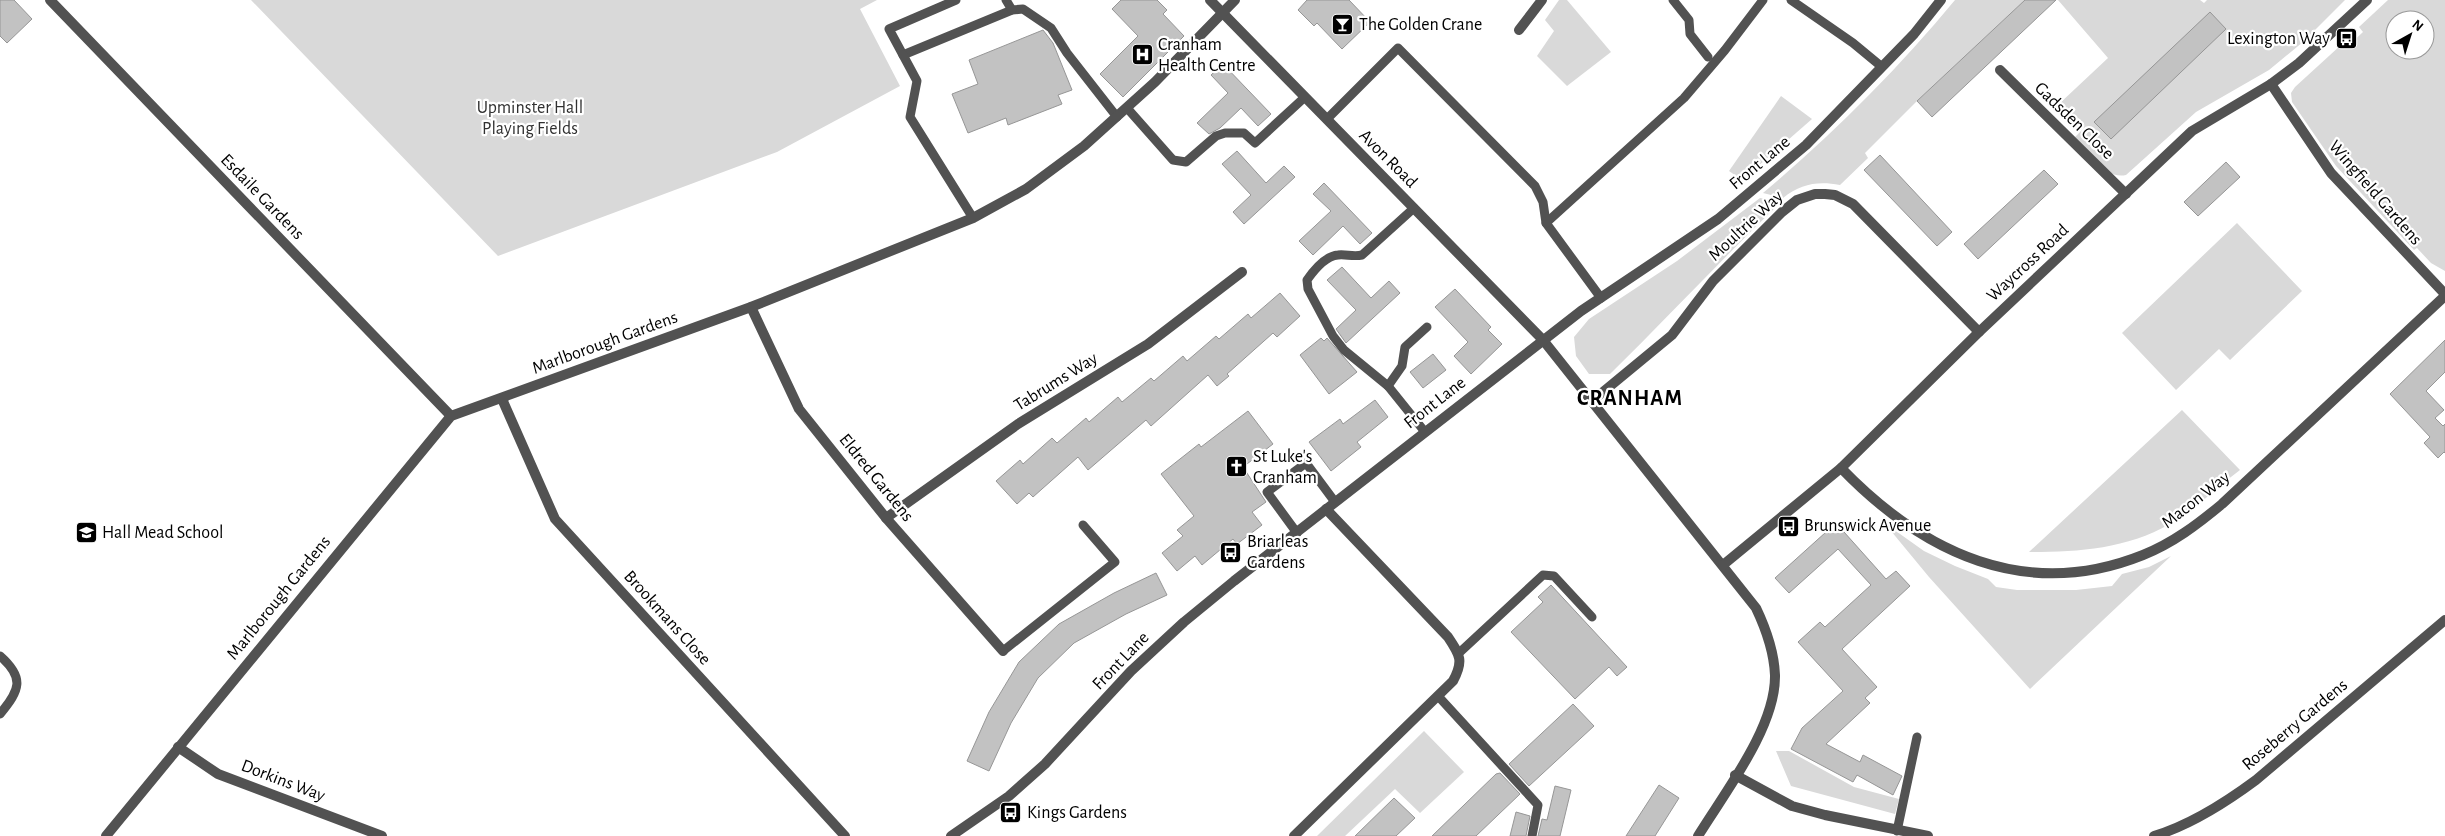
<svg xmlns="http://www.w3.org/2000/svg" width="2445" height="836" viewBox="0 0 2445 836" font-family="'Alegreya Sans',sans-serif">
	<style>
		.green { fill: #d9d9d9; fill-rule: evenodd }
		.building { fill: #c2c2c2; stroke: #969696 }
		.lines { fill: none; stroke-linecap: round; stroke-linejoin: round }
		.service { stroke: #525252; stroke-width: 9 }
		.minor { stroke: #525252; stroke-width: 10 }
		.labels { text-anchor: middle; dominant-baseline: central; stroke-width: 4.5; stroke-linejoin: round; paint-order: stroke }
		.poi-label { font-size: 18px; fill: #000; stroke: #fff; text-anchor: start }
		.park-label { font-size: 18px; fill: #303030; stroke: #fff }
		.street-label { font-size: 18px; fill: #000; stroke: #fff }
		.district-label { font-size: 22px; font-weight: bold; letter-spacing: 1px; fill: #000; stroke: #fff }
	</style>
	<rect width="100%" height="100%" fill="#fff"/>
	<g class="green">
		<path d="M251,0h626l-17,9 40,77 -123,66 -279,104z"/>
		<path d="M1559,0h8l44,52 -44,34 -30,-30 17,-25 -9,-11z"/>
		<path d="M1955,0h70l-108,101 -52,52 3,5 -28,27c-23,-4 -39,-1 -57,13l-20,-5c70,-59 133,-122 192,-193z"/>
		<path d="M2058,0h142l4,3 3,-3h138l-42,42 -34,28 -73,42 -70,63c-21,5 -38,-24 -51,-38l9,-9 -24,-25 48,-45z"/>
		<path d="M2388,0h57v271l-14,-8 -14,-15 -3,2 -78,-84 -44,-64 -1,-9 4,-6 46,-42 4,4 18,-17 -4,-5zM2395,20h30v30h-30z"/>
		<path d="M1781,96l31,23 -70,61 -13,-9z"/>
		<path d="M1760,198l21,4c-58,56 -113,115 -171,172h-21l-13,-18 -2,-19 15,-18 88,-58z"/>
		<path d="M2237,223l65,68 -72,69 -11,-11 -43,41 -54,-57z"/>
		<path d="M2182,410l58,60c-23,17 -45,40 -70,54 -44,25 -92,28 -141,28z"/>
		<path d="M1893,529l31,22 31,15 33,13 8,8 21,3h59l36,-4 10,-12 27,-7 22,-11 -141,133 -101,-112 -38,-46z"/>
		<path d="M1424,731l40,41 -44,41 -25,-24 -50,47h-28z"/>
		<path d="M1776,751h13l65,36 45,12 -4,15 -104,-28z"/>
	</g>
	<g class="building">
		<path d="M0,0h14l18,19 -25,24 -7,-7z"/>
		<path d="M1121,0h36l10,10 -4,4 21,22 -61,61 -23,-23 38,-38 -26,-27z"/>
		<path d="M1307,0h42l21,22 -28,27 -25,-26 -3,3 -16,-16z"/>
		<path d="M2025,0h31l-124,117 -15,-16z"/>
		<path d="M2210,12l16,17 -115,110 -17,-17z"/>
		<path d="M1043,30l10,13 19,47 -14,5 4,9 -54,21 -2,-7 -38,15 -16,-39 26,-10 -9,-24z"/>
		<path d="M1223,64l48,50 -13,12 -17,-18 -21,20 -11,6 -12,-11 31,-30 -17,-18z"/>
		<path d="M1237,151l29,32 18,-17 11,11 -51,47 -11,-12 18,-17 -29,-31z"/>
		<path d="M1880,155l72,77 -15,14 -73,-76z"/>
		<path d="M2226,162l14,15 -42,39 -14,-14z"/>
		<path d="M2044,170l14,14 -80,75 -14,-15z"/>
		<path d="M1324,183l48,50 -12,11 -17,-18 -30,29 -14,-14 32,-30 -18,-17z"/>
		<path d="M1342,267l29,31 18,-17 11,12 -54,50 -10,-14 20,-19 -29,-30z"/>
		<path d="M1455,289l36,38 -3,3 14,14 -31,30 -17,-18 14,-14 -33,-35z"/>
		<path d="M1280,293l20,23 -23,21 -4,-4 -46,41 2,2 -12,10 -9,-11 -57,51 -5,-6 -58,50 -10,-13 -45,40 -4,-4 -12,11 -21,-23 24,-21 3,4 29,-26 5,5 29,-25 3,4 29,-25 4,5 29,-24 3,3 29,-25 4,5 29,-25 3,3 29,-25 3,4z"/>
		<path d="M1321,338l3,3 3,-3 30,34 -28,22 -29,-39z"/>
		<path d="M2445,340v32l-19,19 18,19 -9,8 8,8 2,-2v29l-1,-1 -6,6 -14,-15 6,-6 -40,-43z"/>
		<path d="M1433,354l13,16 -23,18 -13,-16z"/>
		<path d="M1375,400l13,17 -31,25 4,5 -30,24 -22,-29 31,-23 3,5z"/>
		<path d="M1248,411l25,33 -30,23 23,35 -14,10 10,13 -25,19 -4,-5 -31,26 -7,-9 -18,15 -15,-18 21,-17 -6,-6 17,-14 -33,-42 38,-30 2,3z"/>
		<path d="M1836,523l50,56 10,-8 14,15 -68,63 35,38 -12,11 5,5 -44,41 34,18 3,-7 39,21 -9,19 -36,-20 -4,7 -62,-33 11,-21 41,-37 -45,-49 22,-20 5,5 46,-42 -33,-36 -49,44 -14,-15z"/>
		<path d="M1156,573l11,22 -41,19 -52,29 -36,35 -27,45 -22,48 -22,-10 22,-49 30,-50 40,-38 55,-31z"/>
		<path d="M1551,585l76,82 -10,9 -8,-9 -34,32 -64,-67 32,-30 -5,-5z"/>
		<path d="M1573,704l21,22 -65,60 -20,-22z"/>
		<path d="M1500,773l20,21 -44,42h-44l64,-62z"/>
		<path d="M1659,785l20,13 -24,38h-29z"/>
		<path d="M1555,786l16,4 -11,46h-22l4,-17 5,1z"/>
		<path d="M1394,798l21,20 -19,18h-41z"/>
		<path d="M1516,812l14,4 -4,20h-16z"/>
	</g>
	<g class="lines">
		<g class="service">
			<path d="M956,0l-67,29 14,26 109,-45 11,-1 28,19 16,25 50,64"/>
			<path d="M1006,0l6,10"/>
			<path d="M1673,0l16,20 1,14 18,23"/>
			<path d="M1791,0l62,43 29,24"/>
			<path d="M903,55l14,26 -7,36 63,101"/>
			<path d="M1127,108l46,52 13,2 30,-26 9,-3h19l11,10 50,-46"/>
			<path d="M1327,119l71,-71 137,138 8,16 3,21 55,75"/>
			<path d="M1414,208l-52,47c-9,2 -16,-1 -24,0 -13,1 -24,15 -31,25l1,9 25,47 11,14 44,36 37,46"/>
			<path d="M1546,223l138,-125 41,-48 38,-50"/>
			<path d="M1388,386l14,-20 3,-19 22,-20"/>
			<path d="M1297,533l-30,-41 39,-29 29,39"/>
			<path d="M1003,651l112,-89 -32,-37"/>
			<path d="M1459,653l84,-78 11,1 38,41"/>
			<path d="M0,656c25,22 20,34 0,58"/>
			<path d="M1438,696l100,109 -6,31"/>
			<path d="M1897,831l20,-94"/>
		</g>
		<g class="minor">
			<path d="M50,0l401,416"/>
			<path d="M1210,0l333,340 213,268c10,21 18,43 19,67 1,52 -50,117 -77,161"/>
			<path d="M1519,30l23,-30"/>
			<path d="M2000,70l126,124"/>
			<path d="M2271,84l60,89 114,121"/>
			<path d="M751,307l48,102 87,109 117,133"/>
			<path d="M502,399l53,120 290,317"/>
			<path d="M1592,401l80,-66 41,-54 69,-69 15,-12 18,-6h10l10,1 18,9 126,128"/>
			<path d="M1841,468c82,85 185,134 302,87 30,-12 55,-31 79,-51l223,-208"/>
			<path d="M886,518l132,-94 130,-80 94,-72"/>
			<path d="M1723,565l118,-97 138,-136 213,-201 79,-47 28,-21 68,-63"/>
			<path d="M178,747l40,27 164,62"/>
			<path d="M1735,775l57,31 33,9 103,21"/>
			<path d="M106,836l345,-420 300,-109 222,-89 53,-29 58,-43 71,-64 80,-82"/>
			<path d="M951,836l58,-40 36,-32 86,-93 53,-49 50,-41 347,-270 137,-92 88,-74 108,-111 27,-34"/>
			<path d="M1294,836l159,-155c11,-20 7,-26 -5,-44l-122,-128"/>
			<path d="M2154,836c37,-11 71,-33 102,-56l189,-160"/>
		</g>
	</g>
	<defs>
		<symbol id="bar-square" viewBox="-11 -11 22 22"><rect x="-9" y="-9" width="18" height="18" rx="4" fill="#000" stroke="#fff"/><path d="M-6-5H6L.8 .8V4.5H3.5V6h-7V4.5H-.8V.8Z" fill="#fff"/></symbol>
		<symbol id="bus-square" viewBox="-11 -11 22 22"><rect x="-9" y="-9" width="18" height="18" rx="4" fill="#000" stroke="#fff"/><path d="M-5-6H5V4H4V6H2V4H-2V6H-4V4H-5ZM-3.5-4V0h7V-4ZM-3.5 1.2v1.5H-2V1.2ZM2 1.2v1.5H3.5V1.2Z" fill="#fff"/></symbol>
		<symbol id="hospital-square" viewBox="-11 -11 22 22"><rect x="-9" y="-9" width="18" height="18" rx="4" fill="#000" stroke="#fff"/><path d="M-5-5h3v3.5h4V-5h3V5h-3V1.5h-4V5h-3Z" fill="#fff"/></symbol>
		<symbol id="church-square" viewBox="-11 -11 22 22"><rect x="-9" y="-9" width="18" height="18" rx="4" fill="#000" stroke="#fff"/><path d="M-1.2-6h2.4v3.5h3.3v2.4h-3.3V6h-2.4V-.1h-3.3v-2.4h3.3Z" fill="#fff"/></symbol>
		<symbol id="school-square" viewBox="-11 -11 22 22"><rect x="-9" y="-9" width="18" height="18" rx="4" fill="#000" stroke="#fff"/><path d="M0-5L7-2L0 1L-7-2ZM-4 1L0 2.5L4 1V4Q0 6-4 4Z" fill="#fff"/></symbol>
	</defs>
	<g fill-rule="evenodd">
		<use href="#bar-square" x="1330" y="12" width="25" height="25"/>
		<use href="#bus-square" x="2334" y="26" width="25" height="25"/>
		<use href="#hospital-square" x="1130" y="42" width="25" height="25"/>
		<use href="#church-square" x="1224" y="454" width="25" height="25"/>
		<use href="#bus-square" x="1776" y="514" width="25" height="25"/>
		<use href="#school-square" x="74" y="520" width="25" height="25"/>
		<use href="#bus-square" x="1218" y="540" width="25" height="25"/>
		<use href="#bus-square" x="998" y="800" width="25" height="25"/>
	</g>
	<g class="labels">
		<g class="poi-label">
			<text x="1359" y="25">The Golden Crane</text>
			<text x="2330" y="39" text-anchor="end">Lexington Way</text>
			<text x="1158" y="45">Cranham<tspan x="1158" dy="21">Health Centre</tspan></text>
			<text x="1253" y="457">St Luke's<tspan x="1253" dy="21">Cranham</tspan></text>
			<text x="1804" y="526">Brunswick Avenue</text>
			<text x="102" y="533">Hall Mead School</text>
			<text x="1247" y="542">Briarleas<tspan x="1247" dy="21">Gardens</tspan></text>
			<text x="1027" y="813">Kings Gardens</text>
		</g>
		<g class="park-label">
			<text x="530" y="108">Upminster Hall<tspan x="530" dy="21">Playing Fields</tspan></text>
		</g>
		<g class="street-label">
			<text transform="translate(2074 121) rotate(44)">Gadsden Close</text>
			<text transform="translate(1388 159) rotate(45)">Avon Road</text>
			<text transform="translate(1760 163) rotate(-40)">Front Lane</text>
			<text transform="translate(2375 193) rotate(49)">Wingfield Gardens</text>
			<text transform="translate(262 197) rotate(46)">Esdaile Gardens</text>
			<text transform="translate(1746 226) rotate(-43)">Moultrie Way</text>
			<text transform="translate(2028 263) rotate(-43)">Waycross Road</text>
			<text transform="translate(605 343) rotate(-20)">Marlborough Gardens</text>
			<text transform="translate(1056 382) rotate(-32)">Tabrums Way</text>
			<text transform="translate(1435 403) rotate(-38)">Front Lane</text>
			<text transform="translate(876 478) rotate(51)">Eldred Gardens</text>
			<text transform="translate(2196 500) rotate(-38)">Macon Way</text>
			<text transform="translate(279 598) rotate(-51)">Marlborough Gardens</text>
			<text transform="translate(667 618) rotate(48)">Brookmans Close</text>
			<text transform="translate(1121 661) rotate(-46)">Front Lane</text>
			<text transform="translate(2295 725) rotate(-40)">Roseberry Gardens</text>
			<text transform="translate(283 781) rotate(21)">Dorkins Way</text>
		</g>
		<g class="district-label">
			<text x="1630" y="398">CRANHAM</text>
		</g>
	</g>
	<g transform="translate(2410 35) rotate(39)"><circle r="24" fill="#ffffff" stroke="#999999"/>
	<path d="M0-4L9 19L0 12L-9 19Z" fill="#000000"/>
	<text y="-8" font-size="14" font-weight="bold" text-anchor="middle" fill="#000000">N</text>
	</g>
</svg>
